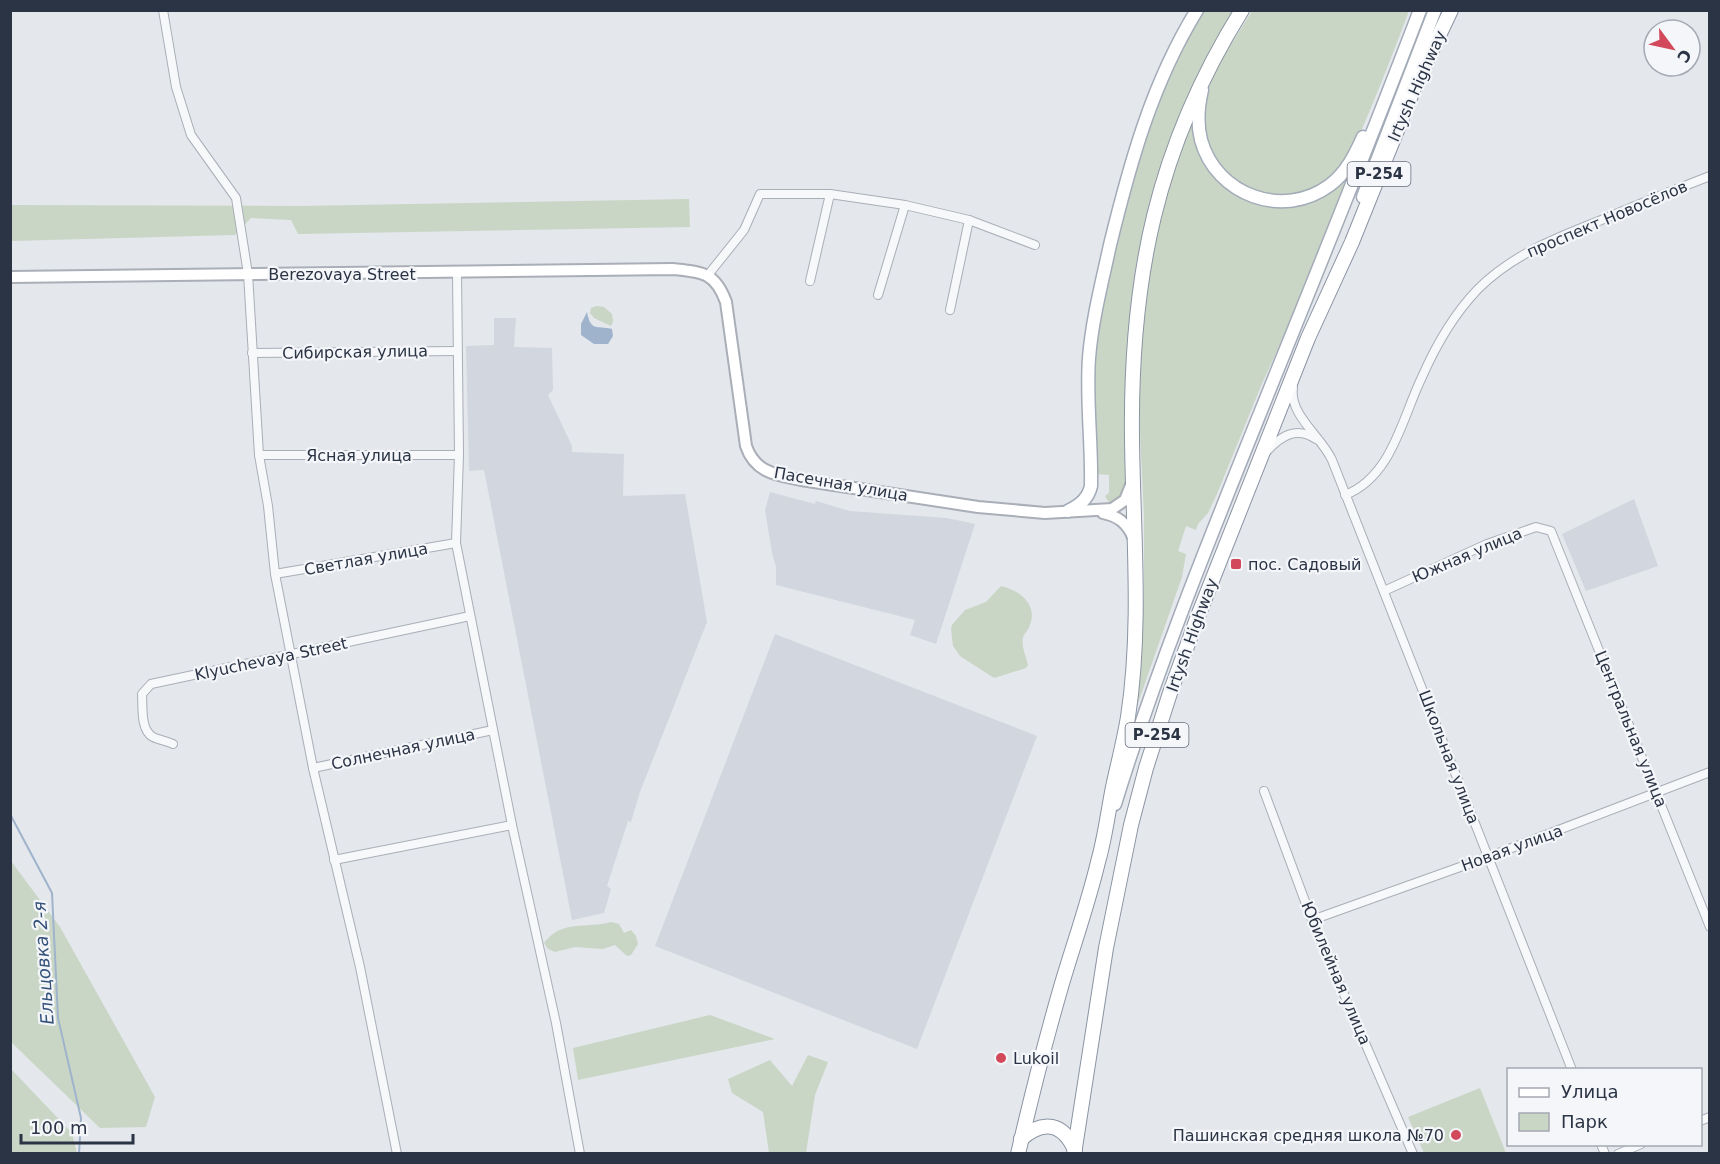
<svg xmlns="http://www.w3.org/2000/svg" width="1720" height="1164" viewBox="0 0 1720 1164" font-family="'DejaVu Sans',sans-serif">
	<style>
		.built { fill: #d2d6de }
		.green { fill: #c9d6c5 }
		.water { fill: #9fb4cc }
		.lines { fill: none; stroke-linecap: round; stroke-linejoin: round }
		.stream { stroke: #9fb4cc; stroke-width: 2 }
		.street-casing { stroke: #a9aeb7; stroke-width: 10 }
		.secondary-casing { stroke: #a9aeb7; stroke-width: 14 }
		.primary-casing { stroke: #a3abb8; stroke-width: 15 }
		.highway-casing { stroke: #8b94a3; stroke-width: 16 }
		.street { stroke: #f7f8fa; stroke-width: 8 }
		.secondary { stroke: #fff; stroke-width: 10 }
		.primary { stroke: #fff; stroke-width: 12 }
		.highway { stroke: #fff; stroke-width: 14 }
		.poi-dot { fill: #d1495b; stroke: #f4f6f9; stroke-width: 2 }
		.labels { text-anchor: middle; dominant-baseline: central; stroke-width: 4.5; stroke-linejoin: round; paint-order: stroke }
		.shield { fill: #f4f6f9; stroke: #676e7b; stroke-width: 1.5 }
		.shield-label { font-size: 15px; font-weight: bold; fill: #2b3445 }
		.street-label { font-size: 16px; fill: #2b3445; stroke: #f4f6f9 }
		.poi-label { font-size: 16px; fill: #2b3445; stroke: #f4f6f9; text-anchor: start }
		.water-label { font-size: 18px; font-style: italic; fill: #34527a; stroke: #f4f6f9 }
	</style>
	<rect width="100%" height="100%" fill="#e4e7ec"/>
	<g class="built">
		<path d="M494,318h22l-2,29 38,1 1,42 -5,5 24,51v6l52,2 -1,42 62,-2 22,128 -67,170 -9,30 -3,-1 -21,65 4,3 -7,24 -32,7 -88,-450 -15,1 -3,-125 28,-1z"/>
		<path d="M770,492l45,12 1,-3 34,10 97,7 28,6 -39,120 -26,-9 5,-15 -139,-35v-18l-4,-14 -7,-43z"/>
		<path d="M1634,499l24,67 -72,25 -24,-57z"/>
		<path d="M775,634l262,102 -120,313 -262,-103z"/>
	</g>
	<g class="green">
		<path d="M1203,11h31c-70,111 -100,234 -108,364 -2,22 6,109 -5,122 -2,3 -8,5 -11,7l-5,-8 4,-3v-18l-12,-1c-1,-37 -6,-83 -3,-119 4,-42 15,-83 25,-124 19,-76 41,-154 84,-220z"/>
		<path d="M1252,11h157c-15,39 -30,79 -47,118 -6,13 -11,30 -21,40 -22,24 -67,38 -96,19 -5,-3 -10,-8 -14,-12 -4,-3 -11,-7 -14,-11 -10,-14 -15,-45 -13,-62 4,-26 34,-69 48,-92z"/>
		<path d="M1192,115c4,19 11,29 22,45 6,10 13,27 23,34 36,26 86,11 112,-21l1,1 -58,144 -31,68 -44,108 -9,19 -10,11 -2,6 -10,-4 -8,25 8,3 -4,23 -47,135 9,-116v-79l-4,-85v-92l5,-53 14,-71z"/>
		<path d="M689,199l1,28 -392,7 -7,-14 -40,-2 -16,17 -224,6 -1,-36 289,1z"/>
		<path d="M597,306l7,1 8,7 1,8 -2,4 -17,-8 -4,-5 1,-5z"/>
		<path d="M1001,586c18,4 37,18 29,39 -1,4 -5,8 -7,12 -2,9 3,19 5,28l-2,3 -32,10 -34,-22 -7,-10 -2,-17 1,-4 13,-15 21,-8z"/>
		<path d="M11,861l49,66 95,170 -9,30 -46,1 -89,-86z"/>
		<path d="M611,922l8,2 5,9 7,-3 5,6 2,8 -7,11 -4,1 -12,-11 -12,4 -28,-2 -20,5 -7,-3 -4,-6c18,-24 42,-14 67,-21z"/>
		<path d="M710,1015l65,24 -197,41 -5,-32z"/>
		<path d="M808,1055l20,7 -13,33 -9,58h-37l-6,-41 -31,-19 -4,-14 42,-19 22,26z"/>
		<path d="M11,1069l61,64 5,20h-66z"/>
		<path d="M1480,1088l26,65h-82l-16,-36z"/>
	</g>
	<path class="water" d="M587,312c4,20 9,13 25,17l1,7 -5,8h-14l-13,-9v-11z"/>
	<g class="lines">
		<path class="stream" d="M10,814l42,79 6,125 23,100 -2,36"/>
		<defs>
			<g id="street">
				<path d="M163,10l13,77 15,48 45,63 12,76 11,181 9,51 7,68 38,194 47,199 37,187"/>
				<path d="M457,273l2,182 -3,88 56,282 44,198 24,131"/>
				<path d="M708,275l36,-45 16,-36h70l75,11 64,15 66,25"/>
				<path d="M810,281l20,-87"/>
				<path d="M878,295l27,-90"/>
				<path d="M950,310l19,-90"/>
				<path d="M252,353l205,-2"/>
				<path d="M1293,388c-4,27 28,48 39,72l240,610"/>
				<path d="M1267,451c14,-15 29,-25 49,-12"/>
				<path d="M259,455h200"/>
				<path d="M1345,495c47,-18 57,-77 77,-118 14,-32 32,-63 56,-88 35,-35 80,-52 126,-70 35,-15 70,-29 106,-43"/>
				<path d="M275,574l181,-31"/>
				<path d="M1384,591l103,-47 49,-17 15,4 159,396"/>
				<path d="M173,744c-6,-3 -14,-4 -20,-7 -13,-7 -10,-31 -11,-43l9,-10 319,-68"/>
				<path d="M313,768l180,-38"/>
				<path d="M1264,791l48,129 101,234"/>
				<path d="M334,860l178,-35"/>
				<path d="M1312,920l176,-63 222,-85"/>
				<path d="M1700,1121l10,-4"/>
				<path d="M1601,1144l4,10"/>
				<path d="M1618,1154l23,-10"/>
			</g>
			<g id="secondary">
				<path d="M10,277l663,-8c29,3 42,3 53,33l20,144c9,27 31,29 55,34l177,27 67,6 67,-4 13,-9 6,-15"/>
				<path d="M1103,513c15,3 24,10 30,24"/>
			</g>
			<g id="primary">
				<path d="M1202,90c-4,17 -5,34 -1,50 15,55 82,80 129,45 16,-12 25,-30 33,-48"/>
				<path d="M1363,197l72,-187"/>
				<path d="M1068,511c12,-6 20,-12 23,-25 1,-43 -5,-86 -2,-128 3,-38 13,-76 21,-113 20,-82 42,-162 87,-235"/>
				<path d="M1115,804c45,-146 103,-286 160,-428 49,-121 98,-243 145,-366"/>
			</g>
			<g id="highway">
				<path d="M1021,1139c22,-20 42,-16 54,11"/>
				<path d="M1018,1154c13,-56 27,-112 43,-167 12,-41 27,-83 37,-125 7,-24 10,-50 15,-75 5,-23 11,-46 15,-70 14,-92 5,-185 4,-278 -2,-160 24,-291 110,-429"/>
				<path d="M1074,1154l32,-206 25,-123 15,-57 24,-75 28,-77 110,-278 44,-96 62,-154 37,-78"/>
			</g>
		</defs>
		<use href="#street" class="street-casing"/>
		<use href="#secondary" class="secondary-casing"/>
		<use href="#primary" class="primary-casing"/>
		<use href="#highway" class="highway-casing"/>
		<use href="#street" class="street"/>
		<use href="#secondary" class="secondary"/>
		<use href="#primary" class="primary"/>
		<use href="#highway" class="highway"/>
	</g>
	<g class="poi-dot">
		<rect x="1230" y="558" width="12" height="12" rx="3"/>
		<circle cx="1001" cy="1058" r="6"/>
		<circle cx="1456" cy="1135" r="6"/>
	</g>
	<g class="labels">
		<g class="shield">
			<rect x="1347.5" y="162" width="63" height="24" rx="4.5"/>
			<rect x="1125.5" y="723" width="63" height="24" rx="4.5"/>
		</g>
		<g class="shield-label">
			<text x="1379" y="174">Р-254</text>
			<text x="1157" y="735">Р-254</text>
		</g>
		<g class="street-label">
			<text transform="translate(1417 86) rotate(-66)">Irtysh Highway</text>
			<text transform="translate(1607 219) rotate(-23)">проспект Новосёлов</text>
			<text x="342" y="274">Berezovaya Street</text>
			<text transform="translate(355 352) rotate(-1)">Сибирская улица</text>
			<text x="359" y="455">Ясная улица</text>
			<text transform="translate(841 484) rotate(10)">Пасечная улица</text>
			<text transform="translate(1467 555) rotate(-23)">Южная улица</text>
			<text transform="translate(366 559) rotate(-10)">Светлая улица</text>
			<text transform="translate(1192 635) rotate(-70)">Irtysh Highway</text>
			<text transform="translate(271 659) rotate(-12)">Klyuchevaya Street</text>
			<text transform="translate(1631 729) rotate(68)">Центральная улица</text>
			<text transform="translate(403 749) rotate(-12)">Солнечная улица</text>
			<text transform="translate(1449 757) rotate(69)">Школьная улица</text>
			<text transform="translate(1512 848) rotate(-20)">Новая улица</text>
			<text transform="translate(1336 973) rotate(67)">Юбилейная улица</text>
		</g>
		<g class="poi-label">
			<text x="1248" y="564">пос. Садовый</text>
			<text x="1013" y="1058">Lukoil</text>
			<text x="1444" y="1135" text-anchor="end">Пашинская средняя школа №70</text>
		</g>
		<g class="water-label">
			<text transform="translate(43 963) rotate(-94)">Ельцовка 2-я</text>
		</g>
	</g>
	<rect width="1720" height="1164" fill="none" stroke="#2b3445" stroke-width="24"/>
	<rect x="1507" y="1068" width="195" height="78" fill="#f4f6f9" stroke="#a4a8b1" stroke-width="1.5"/>
	<rect x="1519" y="1088" width="30" height="9" fill="#ffffff" stroke="#a4a8b1" stroke-width="1.5"/>
	<text x="1561" y="1098" font-size="18" fill="#2b3445">Улица</text>
	<rect x="1519" y="1113" width="30" height="18" fill="#c9d6c5" stroke="#a4a8b1" stroke-width="1.5"/>
	<text x="1561" y="1128" font-size="18" fill="#2b3445">Парк</text>
	<g transform="translate(1672 48) rotate(123)"><circle r="28" fill="#f4f6f9" stroke="#a4a8b1" stroke-width="1.5"/>
	<path d="M0-4.5L10 22L0 15L-10 22Z" fill="#d1495b"/>
	<text y="-9" font-size="16" font-weight="bold" text-anchor="middle" fill="#2b3445">С</text>
	</g>
	<path d="M21 1134v9h112v-9" fill="none" stroke="#2b3445" stroke-width="3"/>
	<text x="30" y="1134" font-size="18" fill="#2b3445" stroke="#f4f6f9" stroke-width="4.5" paint-order="stroke">100 m</text>
</svg>
